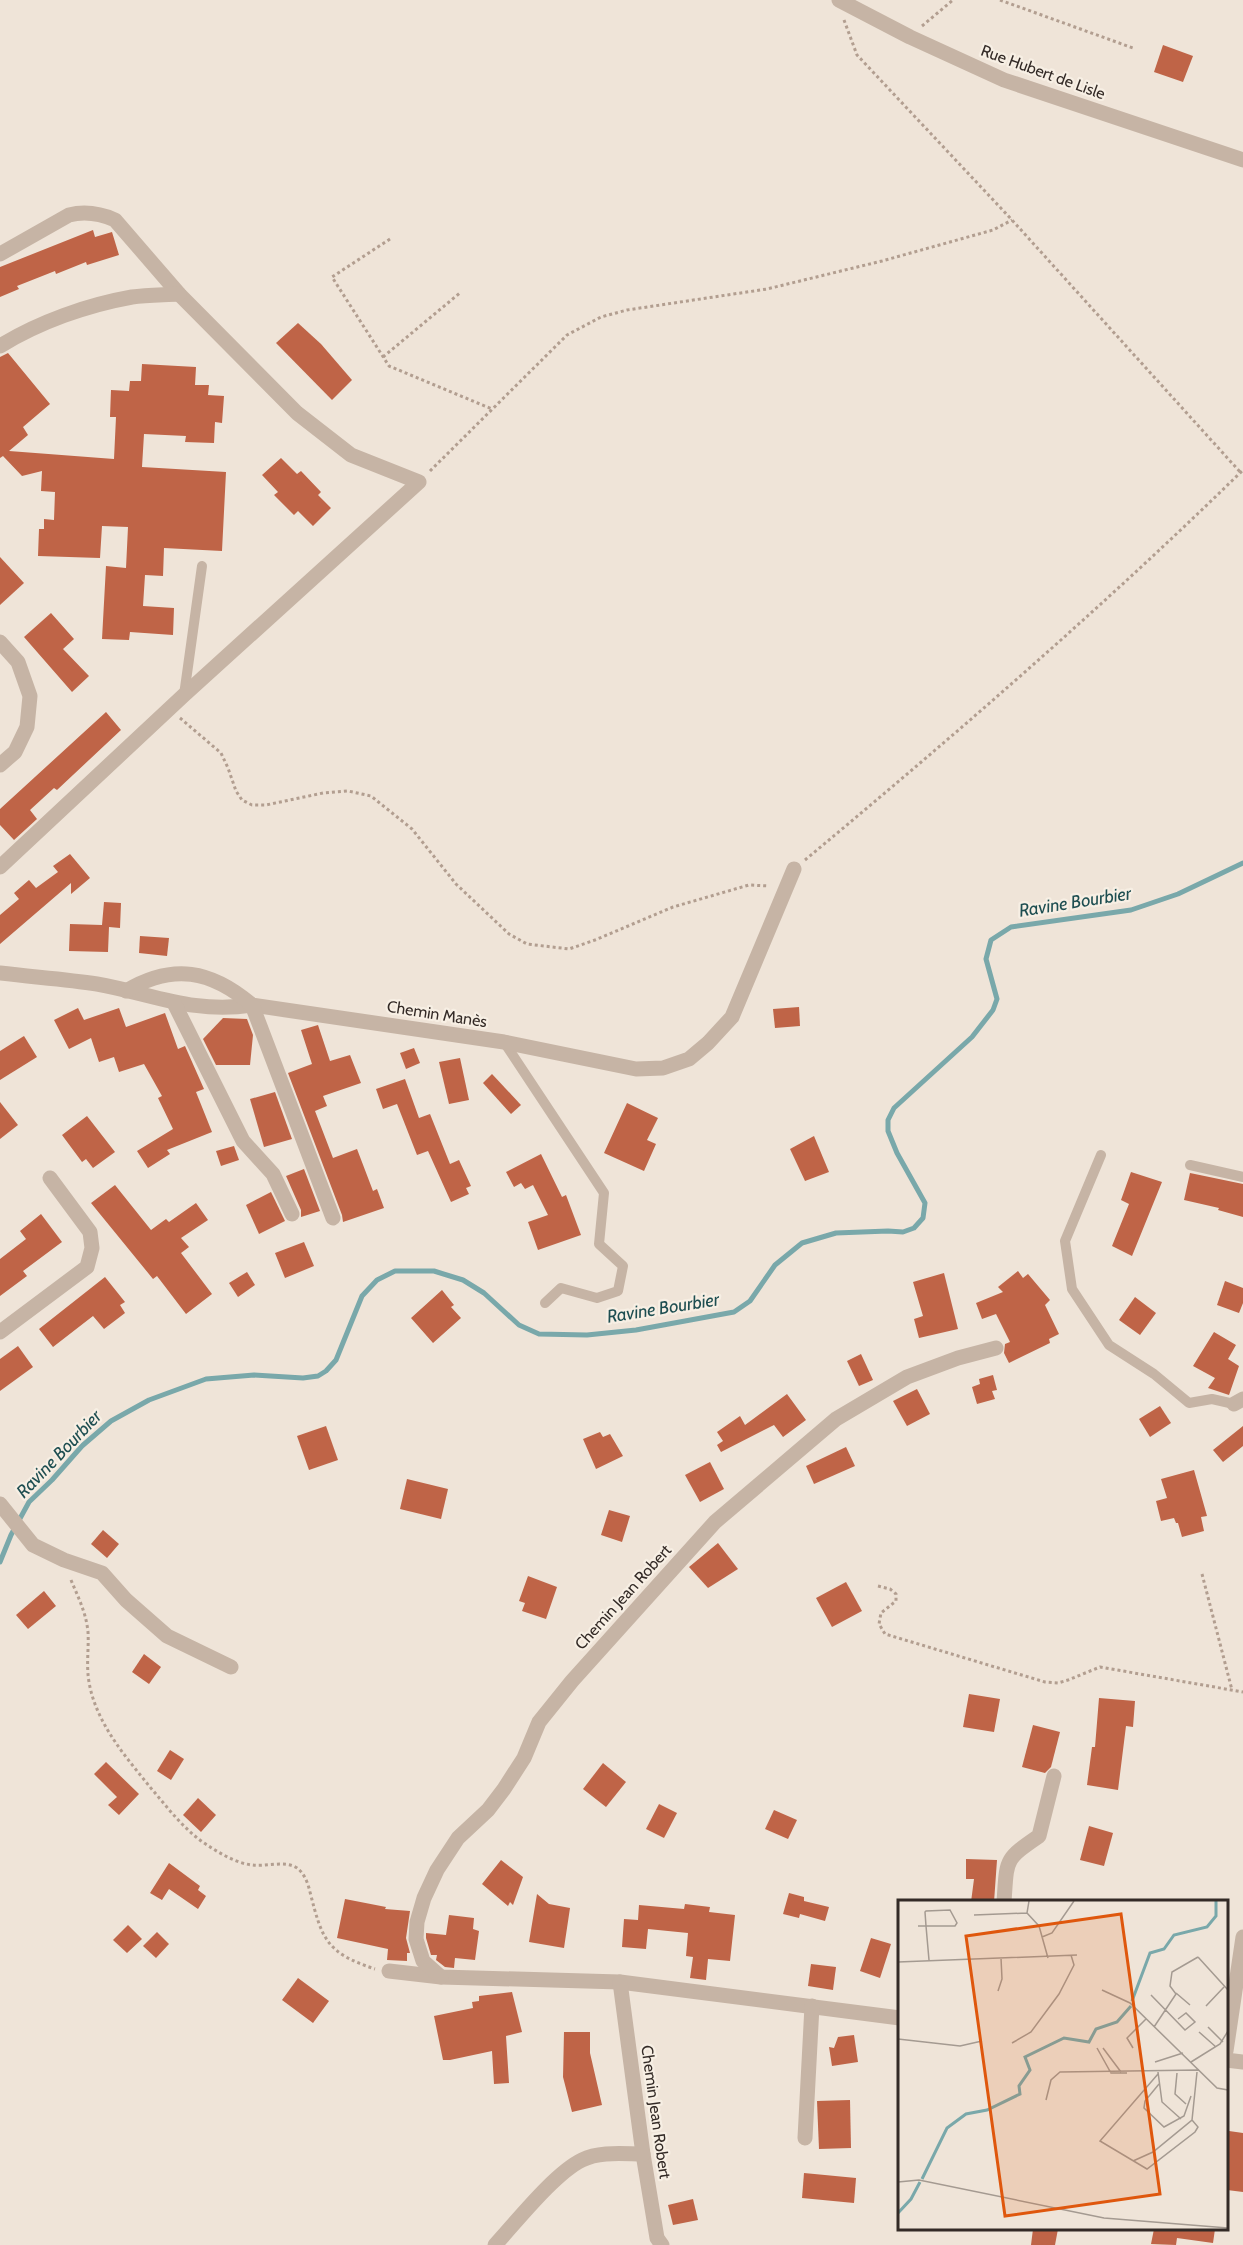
<svg xmlns="http://www.w3.org/2000/svg" width="1243" height="2245" viewBox="0 0 1243 2245" font-family="Cabin,sans-serif">
	<style>
		.lines { fill: none; stroke-linecap: round; stroke-linejoin: round }
		.stream { stroke: #79a8aa; stroke-width: 5 }
		.building { fill: #bf6447 }
		.path { stroke: #b29e90; stroke-width: 3; stroke-dasharray: 3 3; stroke-linecap: butt }
		.lane { stroke: #c6b4a5; stroke-width: 10 }
		.street { stroke: #c6b4a5; stroke-width: 15 }
		.labels { text-anchor: middle; dominant-baseline: central; stroke-width: 4.5; stroke-linejoin: round; paint-order: stroke }
		.street-label { font-size: 16px; fill: #332a26; stroke: #f7efe4 }
		.water-label { font-size: 18px; font-style: italic; fill: #1e4e51; stroke: #f7efe4 }
		.inset-river { fill: none; stroke: #79a8aa; stroke-width: 3 }
		.inset-road { fill: none; stroke: #a49a91; stroke-width: 1.5 }
		.view { fill: #df570d; fill-opacity: 0.15; stroke: #df570d; stroke-width: 3 }
		.inset-edge { fill: none; stroke: #332a26; stroke-width: 3 }
	</style>
	<rect width="100%" height="100%" fill="#efe4d8"/>
	<g class="lines">
		<path class="stream" d="M0,1562l11,-27 18,-33 23,-22 30,-34 29,-25 38,-21 57,-21 48,-4 49,3 15,-2 8,-5 10,-11 26,-64 15,-16 18,-9h39l29,9 21,13 35,32 20,9 48,1 49,-5 98,-18 16,-11 25,-36 27,-22 34,-10 52,-2 15,1 11,-4 9,-10 2,-15 -28,-50 -9,-22v-11l6,-12 78,-71 21,-27 4,-11 -11,-40 5,-19 20,-13 120,-17 47,-16 65,-31"/>
	</g>
	<g class="building">
		<path d="M1163,45l30,11 -10,26 -29,-10z"/>
		<path d="M93,230l2,7 17,-5 7,23 -32,10 -1,-3 -30,12 -1,-3 -38,15 2,3 -19,8v-30z"/>
		<path d="M298,323l23,21 31,36 -20,20 -56,-57z"/>
		<path d="M8,353l42,51 -27,23 5,8 -19,16 105,8 2,-42h-6l1,-27 18,1 1,-10h11l1,-17 54,3 -1,18h14l-1,10 16,1 -2,27 -7,-1 -1,21 -29,-1 1,-6 -42,-2 -2,33 84,5 -4,79 -58,-3 -1,28 -18,-1 -2,31 31,2 -1,27 -43,-3 -1,8 -27,-1 4,-73 20,2 2,-41 -26,-1 -2,32 -62,-2 1,-27h5v-10l10,1 1,-28 -14,-1 1,-20 -20,5 -19,-20 -3,2v-101z"/>
		<path d="M281,458l16,16 4,-3 20,21 -3,3 13,13 -18,18 -15,-15 -4,4 -20,-20 4,-3 -16,-17z"/>
		<path d="M0,557l24,26 -24,22z"/>
		<path d="M51,613l23,26 -11,10 26,27 -17,16 -48,-55z"/>
		<path d="M106,712l15,18 -64,60 -3,-2 -24,22 7,9 -23,21 -14,-15v-16z"/>
		<path d="M70,854l20,24 -19,16v-11l-71,61v-29l19,-16 -5,-6 15,-13 7,8 22,-16 -5,-6z"/>
		<path d="M104,902l17,1 -1,25 -11,-1 -1,25 -39,-1 1,-27 32,1z"/>
		<path d="M140,936l29,2 -2,18 -28,-3z"/>
		<path d="M799,1007l1,19 -25,2 -2,-19z"/>
		<path d="M78,1008l6,12 35,-12 7,19 39,-14 13,36 7,-3 19,43 -8,3 16,40 -45,18 3,4 -22,14 -11,-17 36,-22 -15,-31 4,-2 -18,-32 -25,8 -5,-15 -15,5 -8,-24 -22,11 -15,-29z"/>
		<path d="M223,1018l24,1 6,16 -3,30h-34l-13,-26z"/>
		<path d="M318,1025l12,36 20,-6 11,28 -38,13 4,10 -12,5 18,47 24,-9 16,42 4,-2 7,19 -41,14 -1,-7 -54,-142 24,-9 -11,-34z"/>
		<path d="M24,1036l13,21 -37,23v-29z"/>
		<path d="M414,1048l6,15 -14,6 -6,-16z"/>
		<path d="M460,1058l9,42 -20,4 -10,-42z"/>
		<path d="M492,1074l29,31 -10,9 -28,-31z"/>
		<path d="M405,1079l14,39 11,-4 20,50 9,-4 12,26 -5,2 3,6 -18,8 -23,-51 -11,4 -20,-51 -14,5 -7,-20z"/>
		<path d="M275,1092l17,47 -28,8 -14,-48z"/>
		<path d="M0,1102l18,23 -18,14z"/>
		<path d="M627,1103l31,15 -11,22 9,4 -12,27 -40,-18z"/>
		<path d="M87,1116l28,36 -22,16 -7,-9 -4,3 -20,-27z"/>
		<path d="M814,1136l15,36 -24,9 -15,-32z"/>
		<path d="M234,1146l5,14 -18,6 -5,-15z"/>
		<path d="M541,1154l21,43 4,-2 15,40 -43,15 -10,-28 20,-7 -15,-30 -8,4 -4,-6 -7,4 -8,-15z"/>
		<path d="M304,1169l16,42 -19,6v-7l-15,-34z"/>
		<path d="M1131,1172l31,10 -30,74 -20,-10 17,-42 -8,-4z"/>
		<path d="M1190,1173l53,11v33l-25,-7 1,-2 -35,-8z"/>
		<path d="M115,1185l36,45 15,-11 3,3 27,-19 12,17 -27,18 8,9 -8,6 31,41 -26,20 -29,-38 -4,3 -62,-76z"/>
		<path d="M271,1192l14,29 -26,13 -13,-29z"/>
		<path d="M41,1214l21,28 -39,29 4,5 -27,20v-37l26,-20 -6,-8z"/>
		<path d="M304,1242l10,24 -29,12 -10,-25z"/>
		<path d="M1018,1271l5,7 5,-4 22,26 -5,5 14,29 -10,5 1,4 -41,20 -5,-10 1,-9 5,-2 -14,-28 -14,5 -6,-16 27,-11 -5,-5z"/>
		<path d="M247,1272l8,13 -17,12 -9,-14z"/>
		<path d="M944,1273l14,56 -39,9 -5,-19 9,-3 -10,-34z"/>
		<path d="M105,1277l20,25 -5,3 5,8 -21,16 -11,-13 -40,31 -14,-18z"/>
		<path d="M1225,1281l18,7v15l-4,10 -22,-8z"/>
		<path d="M442,1290l12,15 -3,2 10,11 -28,25 -22,-25z"/>
		<path d="M1135,1297l21,16 -16,22 -21,-15z"/>
		<path d="M1214,1332l22,13 -8,14 11,7 -10,29 -21,-7 7,-10 -22,-12z"/>
		<path d="M18,1346l15,21 -33,24v-32z"/>
		<path d="M861,1354l12,26 -14,6 -12,-25z"/>
		<path d="M993,1375l4,15 -5,1 3,8 -18,5 -5,-17 8,-3 -1,-5z"/>
		<path d="M917,1389l13,25 -23,12 -14,-25z"/>
		<path d="M787,1394l19,26 -23,17 -9,-12 -53,27 -4,-7 6,-4 -6,-9 23,-16 5,9z"/>
		<path d="M1160,1406l11,17 -21,14 -11,-18z"/>
		<path d="M326,1426l12,34 -29,10 -12,-34z"/>
		<path d="M1243,1426v20l-20,16 -10,-12z"/>
		<path d="M600,1432l3,5 7,-3 13,22 -27,13 -13,-30z"/>
		<path d="M846,1447l9,19 -41,18 -8,-18z"/>
		<path d="M710,1462l14,27 -24,13 -15,-27z"/>
		<path d="M1194,1470l13,46 -6,1 3,14 -22,6 -4,-14h-2l-2,-5 -13,3 -5,-20 11,-3 -6,-19z"/>
		<path d="M407,1479l41,10 -7,30 -41,-10z"/>
		<path d="M609,1510l21,6 -8,26 -21,-7z"/>
		<path d="M103,1530l16,14 -12,14 -16,-14z"/>
		<path d="M718,1543l20,26 -30,19 -19,-21z"/>
		<path d="M528,1576l29,11 -11,32 -24,-8 3,-8 -6,-2z"/>
		<path d="M846,1582l16,29 -30,16 -16,-29z"/>
		<path d="M44,1591l12,15 -28,23 -12,-14z"/>
		<path d="M144,1654l17,13 -12,17 -17,-12z"/>
		<path d="M969,1694l31,5 -6,33 -31,-5z"/>
		<path d="M1099,1698l36,3 -2,26 -7,-1 -8,64 -31,-5 5,-38h3z"/>
		<path d="M1033,1725l27,7 -9,35 -6,6 -23,-6z"/>
		<path d="M170,1750l14,9 -13,21 -14,-9z"/>
		<path d="M106,1762l33,32 -20,21 -11,-10 9,-8 -23,-23z"/>
		<path d="M603,1763l23,19 -20,25 -23,-18z"/>
		<path d="M198,1798l18,17 -15,17 -18,-17z"/>
		<path d="M659,1804l18,9 -13,25 -18,-9z"/>
		<path d="M774,1810l23,10 -9,19 -23,-10z"/>
		<path d="M1089,1826l24,7 -9,33 -24,-6z"/>
		<path d="M966,1859l31,1 -3,42h-23l3,-23h-8z"/>
		<path d="M501,1860l22,17 -10,28 -3,-3 -2,4 -26,-22z"/>
		<path d="M169,1863l31,23 -2,4 8,6 -8,13 -29,-20 -7,11 -12,-7z"/>
		<path d="M789,1893l15,4v4l25,6 -4,14 -25,-7 -1,4 -16,-4z"/>
		<path d="M537,1894l12,10 21,4 -6,40 -35,-6z"/>
		<path d="M345,1899l41,8 -1,2 25,2 -4,27 4,15h-3v8l-20,-1 1,-11 -51,-11z"/>
		<path d="M685,1904l25,3 -1,5 26,3 -5,46 -22,-2 -2,21 -16,-2 3,-21 -7,-1 2,-23 -40,-4 -2,20 -24,-2 2,-28 14,1 1,-15 45,4z"/>
		<path d="M449,1915l25,3 -1,11 6,2 -4,29 -20,-2 -1,10 -9,-1 -9,-7 1,-5h-6l-5,-17v-5l20,2z"/>
		<path d="M128,1925l14,14 -15,14 -14,-13z"/>
		<path d="M157,1932l12,12 -13,14 -13,-12z"/>
		<path d="M871,1938l20,6 -11,34 -20,-7z"/>
		<path d="M811,1964l25,3 -3,23 -25,-4z"/>
		<path d="M298,1978l31,23 -16,22 -31,-23z"/>
		<path d="M512,1992l10,40 -16,4 3,47 -15,1 -2,-33 -42,9h-7l-9,-44 39,-8 -1,-6 7,-1v-5z"/>
		<path d="M564,2032h26v21l12,52 -30,7 -9,-35z"/>
		<path d="M854,2035l4,27 -26,4 -3,-19 5,1 4,-11z"/>
		<path d="M850,2100l1,48 -32,1 -2,-48z"/>
		<path d="M1229,2131l14,2v59l-16,-2v-40z"/>
		<path d="M804,2173l52,5 -2,25 -52,-5z"/>
		<path d="M693,2199l5,21 -25,5 -5,-20z"/>
		<path d="M1033,2229h25l-3,16h-24z"/>
		<path d="M1154,2229h61l-2,14 -36,-5 -1,7 -25,-1z"/>
	</g>
	<g class="lines">
		<g class="path">
			<path d="M1000,0l133,48"/>
			<path d="M844,20l13,35 155,165 229,253"/>
			<path d="M922,26l31,-26"/>
			<path d="M390,239l-58,38 57,89 103,43"/>
			<path d="M383,357l78,-65"/>
			<path d="M430,471l137,-136 34,-18 26,-7 140,-21 115,-28 111,-31 19,-10"/>
			<path d="M180,718l41,35 7,15 8,23 6,9 10,5h14l57,-12 25,-2 23,5 41,33 44,55 53,50 18,10 42,5 26,-9 78,-33 76,-22 20,1"/>
			<path d="M805,860c150,-125 298,-253 438,-390"/>
			<path d="M1202,1574l30,116"/>
			<path d="M71,1580c7,17 15,32 17,52 1,16 -2,33 1,50 7,41 36,74 61,105 18,21 34,43 57,58 14,9 29,18 45,20 14,2 33,-5 45,3 7,5 11,15 13,24 12,47 16,61 65,77"/>
			<path d="M878,1586l12,3 6,5v7l-15,12 -2,11 6,10 160,48 13,1 10,-3 32,-13 143,25"/>
		</g>
		<g class="lane">
			<path d="M184,695l18,-129"/>
			<path d="M504,1042l100,151 -5,51 24,22 -5,25 -21,7 -36,-10 -16,15"/>
			<path d="M1101,1155l-36,86 7,48 37,56 45,29 35,29 23,-4 22,5"/>
			<path d="M1190,1165l53,12"/>
		</g>
		<g class="street">
			<path d="M839,0l71,37 94,43 239,80"/>
			<path d="M0,254l69,-39c16,-4 30,-2 46,5l64,74 118,119 54,42 68,27 -235,213 -184,172"/>
			<path d="M0,346c39,-24 87,-41 132,-49 15,-2 31,-2 47,-3"/>
			<path d="M0,642l18,20 12,34 -3,31 -12,25 -15,13"/>
			<path d="M0,973c32,4 65,6 97,11 56,10 96,30 155,21l252,37 132,27 27,-1 26,-9 19,-16 24,-26 62,-148"/>
			<path d="M126,991c47,-28 85,-21 126,14l81,213"/>
			<path d="M174,1003l69,138 30,33 19,40"/>
			<path d="M0,1332l87,-65 5,-19 -2,-16 -40,-54"/>
			<path d="M1234,1404l9,-5"/>
			<path d="M0,1504l33,41 31,15 38,13 24,27 41,36 64,31"/>
			<path d="M1004,1902c3,-43 0,-42 35,-66l15,-60"/>
			<path d="M389,1971l52,6 179,5 280,36"/>
			<path d="M441,1977l-18,-16 -7,-22 1,-17 7,-24 13,-28 21,-32 30,-28 16,-21 20,-31 15,-36 33,-41 143,-159 121,-103 71,-42 51,-19 38,-10"/>
			<path d="M620,1982l23,172 14,84 5,7"/>
			<path d="M1226,2051l17,-114"/>
			<path d="M1226,2060l17,2"/>
			<path d="M805,2138l7,-132"/>
			<path d="M495,2245c22,-24 60,-72 87,-85 18,-9 42,-6 61,-6"/>
		</g>
	</g>
	<g class="labels">
		<g class="street-label">
			<text transform="translate(1043 72) rotate(20)">Rue Hubert de Lisle</text>
			<text transform="translate(437 1014) rotate(9)">Chemin Manès</text>
			<text transform="translate(623 1597) rotate(-48)">Chemin Jean Robert</text>
			<text transform="translate(656 2112) rotate(82)">Chemin Jean Robert</text>
		</g>
		<g class="water-label">
			<text transform="translate(1075 902) rotate(-9)">Ravine Bourbier</text>
			<text transform="translate(663 1308) rotate(-9)">Ravine Bourbier</text>
			<text transform="translate(59 1454) rotate(-46)">Ravine Bourbier</text>
		</g>
	</g>
	<g transform="translate(898 1900)">
		<rect width="330" height="330" fill="#efe4d8"/>
		<path class="inset-river" d="M234,101l18,-48 14,-4 10,-14 33,-8 9,-11v-15M24,279l25,-51 19,-14 21,-4 33,-16 -1,-8 11,-16 -5,-13 39,-19 25,4 7,-13 21,-7 14,-16M0,313l13,-14 9,-17"/>
		<path class="inset-road" d="M131,1l-2,12 12,13 9,32M76,15l53,-2M20,26h37l2,-3 -7,-13 -24,1 -1,1 1,14 3,34M144,37l10,-4 22,-32M300,57l30,33M0,62l179,-7M204,90l28,13 87,85 11,2M100,91l4,-12 -1,-21M278,93l14,12M253,95l34,35 10,-8 -9,-9 -8,6M308,106l18,-19M256,127l22,-33 -6,-8 2,-14 26,-15M310,127l15,15M301,132l17,15M0,139l62,7 22,-5M114,143l19,-11 28,-38 15,-29 -3,-10M199,148l14,25h16M205,148l18,24M235,148l-6,-10 19,-19M257,162l28,-9M293,162l29,-18 8,-13M260,172l4,30 19,17M279,173l-2,21 11,10M260,174l-58,67 47,28 48,-37 3,-5 -6,-7M261,184l-14,17 -1,7 20,19 20,-11 7,-20M148,200l5,-20 9,-8 139,-2M235,261l20,-9 39,-32 5,-48M0,282l21,-2 185,38 124,10"/>
		<path class="view" d="M223,14l39,280 -155,22 -39,-280z"/>
		<rect width="330" height="330" class="inset-edge"/>
	</g>
</svg>
